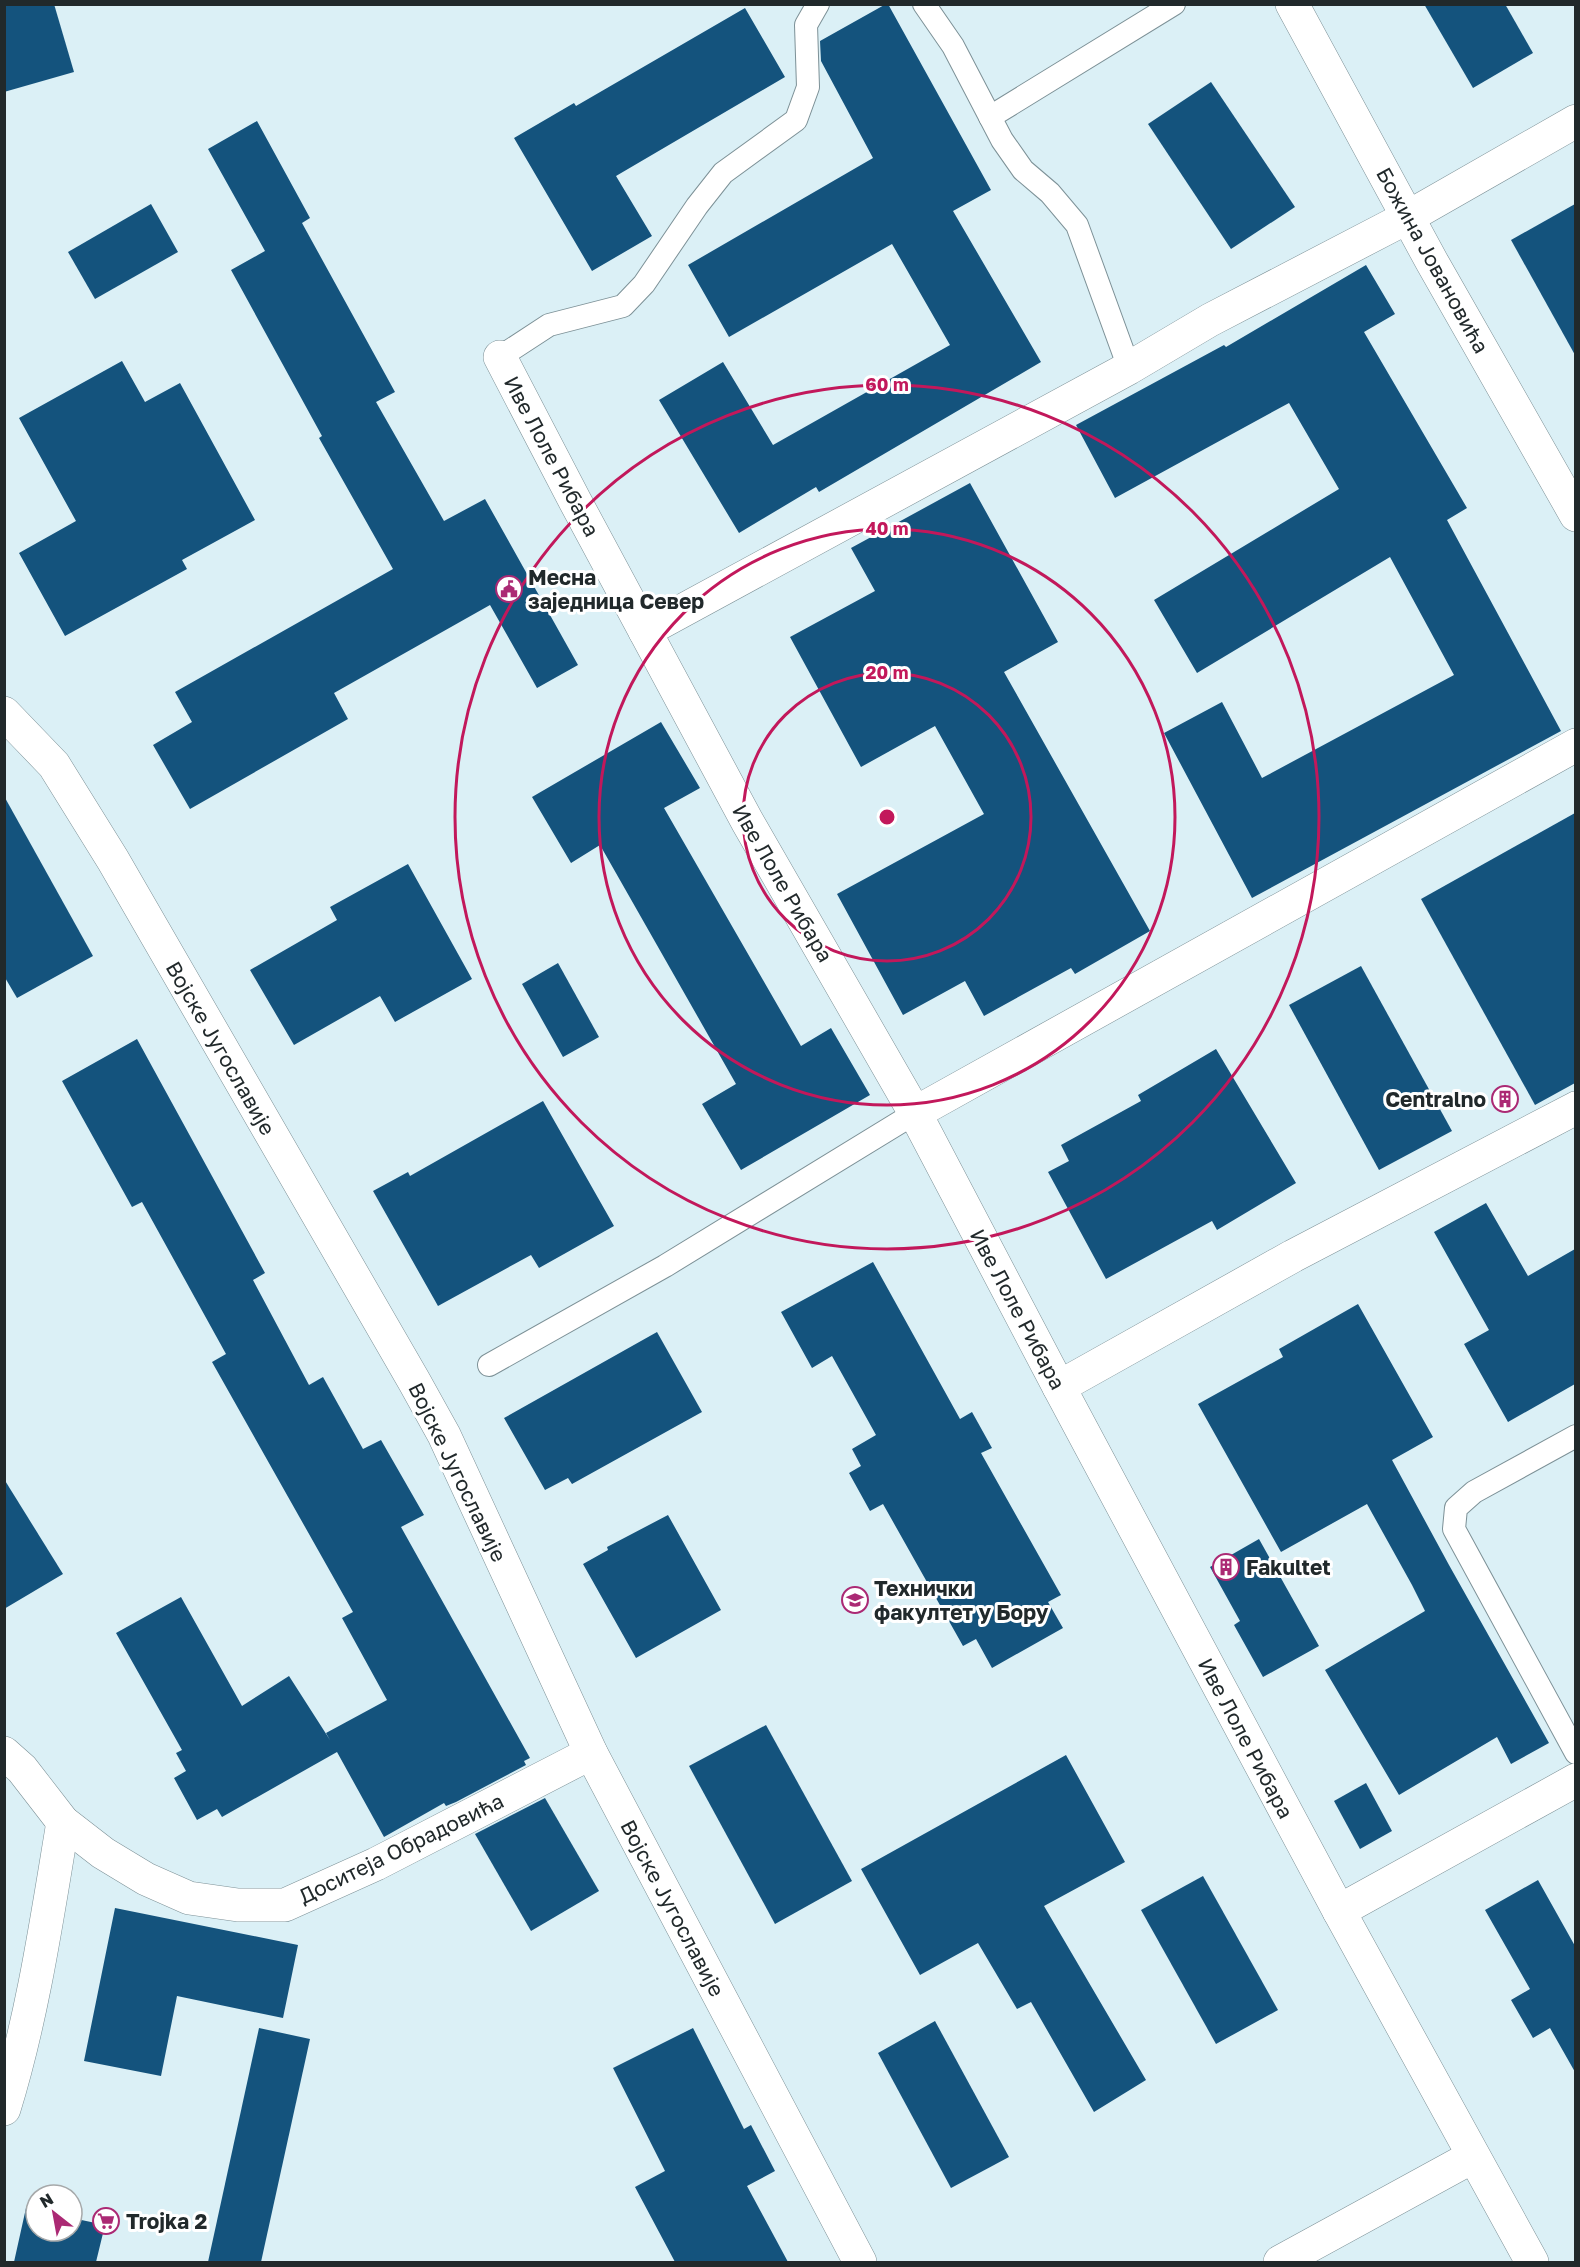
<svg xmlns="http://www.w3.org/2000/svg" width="1580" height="2267" viewBox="0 0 1580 2267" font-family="'Golos Text',sans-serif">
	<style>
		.building { fill: #14537d }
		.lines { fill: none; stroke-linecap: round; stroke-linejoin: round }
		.service-casing { stroke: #7d9197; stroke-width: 24 }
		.minor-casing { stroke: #7d9197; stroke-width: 34 }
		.service { stroke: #fff; stroke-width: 22 }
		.minor { stroke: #fff; stroke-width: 33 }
		.ring { fill: none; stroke: #c2185b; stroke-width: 3 }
		.labels { text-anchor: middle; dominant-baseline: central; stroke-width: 6; stroke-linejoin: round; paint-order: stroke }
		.street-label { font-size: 21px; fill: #21292b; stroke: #fff }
		.poi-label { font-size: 21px; font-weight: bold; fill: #21292b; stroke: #fff; text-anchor: start }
		.centre { fill: #c2185b; stroke: #fff; stroke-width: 3 }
		.ring-label { font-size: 18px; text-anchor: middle; font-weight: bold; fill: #c2185b; stroke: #fff; stroke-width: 6; stroke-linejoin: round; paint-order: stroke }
	</style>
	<rect width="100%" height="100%" fill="#dbf0f6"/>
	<g class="building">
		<path d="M4,4h50l20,68 -70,20z"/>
		<path d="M886,4h2l103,186 -38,21 88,151 -222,130 -3,-5 -77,46 -80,-133 64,-38 50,83 177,-100 -58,-101 -163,93 -41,-72 185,-107 -52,-97 -1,-20z"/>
		<path d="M1424,4h81l28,49 -60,35z"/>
		<path d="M745,8l40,69 -169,99 36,60 -60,35 -78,-133 60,-35 2,3z"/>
		<path d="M1211,82l84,125 -64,42 -83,-125z"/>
		<path d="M257,121l53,97 -8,5 93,169 -19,10 68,119 41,-22 93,166 -41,23 -47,-83 -156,88 14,26 -158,90 -37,-64 39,-23 -17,-30 218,-123 -74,-131 3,-2 -91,-166 34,-19 -57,-102z"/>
		<path d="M151,204l27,48 -83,47 -27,-47z"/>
		<path d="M1575,204v151l-64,-115z"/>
		<path d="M1366,265l29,49 -31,18 103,176 -20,12 114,211 -309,167 -88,-165 58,-31 40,76 192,-103 -64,-118 -193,116 -43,-73 185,-111 -50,-86 -174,95 -39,-73 148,-80 2,2z"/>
		<path d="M122,361l23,41 35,-19 75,137 -73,40 5,9 -122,67 -46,-83 57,-32 -57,-103z"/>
		<path d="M970,483l88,159 -54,30 146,259 -75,43 -4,-6 -87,48 -19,-35 -62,34 -66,-121 147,-80 -49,-88 -74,41 -71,-130 85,-46 -24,-43z"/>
		<path d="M661,722l39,66 -36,20 137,238 30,-18 39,67 -129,75 -39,-66 34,-20 -136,-239 -29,18 -39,-66z"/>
		<path d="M4,796l89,160 -76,42 -13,-22z"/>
		<path d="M1575,813v270l-40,22 -114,-206z"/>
		<path d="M408,864l64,115 -77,43 -15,-26 -86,49 -44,-75 87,-50 -7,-13z"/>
		<path d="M558,963l41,74 -36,20 -41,-73z"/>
		<path d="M1361,966l91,165 -73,39 -90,-165z"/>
		<path d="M137,1039l128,234 -12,7 56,105 14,-8 40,72 18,-9 43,75 -23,12 129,231 -6,3 2,4 -70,37 -10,4 -2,-3 -60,34 -47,-85 -115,65 -5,-8 -20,11 -23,-42 12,-7 -10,-18 6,-3 -66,-117 65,-36 61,109 47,-30 41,64 -4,-7 61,-33 -45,-82 11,-6 -141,-250 14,-8 -84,-152 -10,5 -70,-126z"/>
		<path d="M1216,1049l80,134 -79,47 -5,-9 -106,58 -58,-107 21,-11 -8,-16 80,-44 -3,-6z"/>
		<path d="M543,1101l71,125 -75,42 -8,-13 -93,51 -65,-115 35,-19 2,4z"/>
		<path d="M1486,1203l42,73 47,-27v135l-67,38 -44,-78 25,-14 -55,-98z"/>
		<path d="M873,1262l87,157 12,-7 20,36 -11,5 80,142 -13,7 15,26 -71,40 -16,-29 -13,7 -80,-142 -13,7 -21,-38 12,-7 -9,-17 24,-14 -44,-79 -20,12 -31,-56z"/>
		<path d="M1358,1304l75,133 -41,23 57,105 100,178 -38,21 -14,-27 -98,58 -74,-125 100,-59 -13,-26 -45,-81 -86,48 -83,-148 85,-47 -4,-8z"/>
		<path d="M657,1332l45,80 -130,72 -4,-6 -23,12 -41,-72z"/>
		<path d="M4,1479l59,95 -59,35z"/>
		<path d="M668,1515l53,95 -85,48 -53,-94 25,-14 -1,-3z"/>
		<path d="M1259,1539l60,107 -56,31 -29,-52 6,-4 -30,-54z"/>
		<path d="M766,1725l86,156 -77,43 -86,-158z"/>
		<path d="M1066,1755l59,107 -81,44 102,174 -52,32 -63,-110 -14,7 -39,-66 -58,32 -59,-106z"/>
		<path d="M1366,1783l26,48 -32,18 -26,-48z"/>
		<path d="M545,1798l54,93 -68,40 -56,-97z"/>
		<path d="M1203,1876l75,134 -62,34 -75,-134z"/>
		<path d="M1538,1880l37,66v126l-25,-44 -17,10 -22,-38 19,-11 -45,-79z"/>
		<path d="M115,1908l183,37 -15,73 -106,-22 -16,80 -77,-15z"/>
		<path d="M935,2021l74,136 -58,31 -73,-135z"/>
		<path d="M259,2028l51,11 -49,223h-53z"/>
		<path d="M693,2028l51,101 7,-4 24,46 -28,15 41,76h-113l-40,-75 30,-16 -52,-103z"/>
		<path d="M26,2208l10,3v20h36v-13l33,7 -9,37h-82z"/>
	</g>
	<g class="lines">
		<defs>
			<g id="service">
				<path d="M924,4l29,42 49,94 21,30 27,23 27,32 52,143"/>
				<path d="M990,117l184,-113"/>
				<path d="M500,357l49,-32 74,-19 21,-22 53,-78 26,-33 73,-53 12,-33 -2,-62 12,-21"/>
				<path d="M489,1365l176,-99 250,-153"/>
				<path d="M1576,1436l-102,56 -18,16 -2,21 122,224"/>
			</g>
			<g id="minor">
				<path d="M1292,4l140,258 144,253"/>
				<path d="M500,357l75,144 172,320 168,292 144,274 280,524 193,351"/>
				<path d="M645,631l484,-263 81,-48 198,-103 168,-96"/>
				<path d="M4,713l50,52 59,95 301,521 30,54 147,318 269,509"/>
				<path d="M915,1113l661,-368"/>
				<path d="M1059,1387l234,-131 283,-148"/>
				<path d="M4,1753l18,16 41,53 40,31 43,26 43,19 49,7h47l91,-41 215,-111"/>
				<path d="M1339,1911l237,-131"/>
				<path d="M4,2109c29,-94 43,-191 59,-287"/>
				<path d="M1280,2262l192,-105"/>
			</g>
		</defs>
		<use href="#service" class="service-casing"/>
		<use href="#minor" class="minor-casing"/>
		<use href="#service" class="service"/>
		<use href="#minor" class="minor"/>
	</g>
	<g class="ring">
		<circle cx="887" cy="817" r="144"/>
		<circle cx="887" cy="817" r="288"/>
		<circle cx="887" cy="817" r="432"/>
	</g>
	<defs>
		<symbol id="civic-ring" viewBox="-11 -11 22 22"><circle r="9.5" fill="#fff" stroke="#ab2974" stroke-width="1.5"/><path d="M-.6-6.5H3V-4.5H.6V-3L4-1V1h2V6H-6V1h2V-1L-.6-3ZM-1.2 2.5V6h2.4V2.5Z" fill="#ab2974"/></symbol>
		<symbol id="building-ring" viewBox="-11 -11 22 22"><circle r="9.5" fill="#fff" stroke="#ab2974" stroke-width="1.5"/><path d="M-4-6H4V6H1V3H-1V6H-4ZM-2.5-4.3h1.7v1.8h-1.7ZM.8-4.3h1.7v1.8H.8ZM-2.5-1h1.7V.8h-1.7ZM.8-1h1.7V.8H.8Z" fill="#ab2974"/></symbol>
		<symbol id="university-ring" viewBox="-11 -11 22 22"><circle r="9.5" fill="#fff" stroke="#ab2974" stroke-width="1.5"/><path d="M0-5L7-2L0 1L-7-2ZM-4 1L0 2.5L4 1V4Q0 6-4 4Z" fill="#ab2974"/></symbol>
		<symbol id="supermarket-ring" viewBox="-11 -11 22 22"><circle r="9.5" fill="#fff" stroke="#ab2974" stroke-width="1.5"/><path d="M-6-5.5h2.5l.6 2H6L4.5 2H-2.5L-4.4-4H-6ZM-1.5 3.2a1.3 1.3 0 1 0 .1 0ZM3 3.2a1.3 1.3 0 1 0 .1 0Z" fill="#ab2974"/></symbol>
	</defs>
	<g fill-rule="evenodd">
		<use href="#civic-ring" x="494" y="574" width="30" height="30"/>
		<use href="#building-ring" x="1490" y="1084" width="30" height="30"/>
		<use href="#building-ring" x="1211" y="1552" width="30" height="30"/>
		<use href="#university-ring" x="840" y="1585" width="30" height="30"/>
		<use href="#supermarket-ring" x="91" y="2206" width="30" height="30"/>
	</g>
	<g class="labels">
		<g class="street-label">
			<text transform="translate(1433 260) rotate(61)">Божина Јовановића</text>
			<text transform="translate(552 456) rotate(62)">Иве Лоле Рибара</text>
			<text transform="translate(783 883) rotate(60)">Иве Лоле Рибара</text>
			<text transform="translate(221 1048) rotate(60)">Војске Југославије</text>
			<text transform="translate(1018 1309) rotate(62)">Иве Лоле Рибара</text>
			<text transform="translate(458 1472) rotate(64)">Војске Југославије</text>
			<text transform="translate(1246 1738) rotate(62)">Иве Лоле Рибара</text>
			<text transform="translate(401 1848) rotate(-26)">Доситеја Обрадовића</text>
			<text transform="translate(673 1908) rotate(62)">Војске Југославије</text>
		</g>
		<g class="poi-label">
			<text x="528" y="577">Месна<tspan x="528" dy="24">заједница Север</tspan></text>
			<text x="1486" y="1099" text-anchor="end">Centralno</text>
			<text x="1246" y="1567">Fakultet</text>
			<text x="874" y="1588">Технички<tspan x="874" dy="24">факултет у Бору</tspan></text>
			<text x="126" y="2221">Trojka 2</text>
		</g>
	</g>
	<circle cx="887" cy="817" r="9" class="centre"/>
	<g class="ring-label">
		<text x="887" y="391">60 m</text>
		<text x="887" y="535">40 m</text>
		<text x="887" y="679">20 m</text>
	</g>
	<rect width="1580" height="2267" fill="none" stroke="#21292b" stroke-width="12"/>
	<g transform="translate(54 2213) rotate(329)"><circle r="28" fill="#ffffff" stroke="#a6a9aa" stroke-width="1.5"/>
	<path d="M0-4.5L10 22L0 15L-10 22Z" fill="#ab2974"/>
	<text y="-9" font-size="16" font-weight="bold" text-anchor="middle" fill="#21292b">N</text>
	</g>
</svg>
